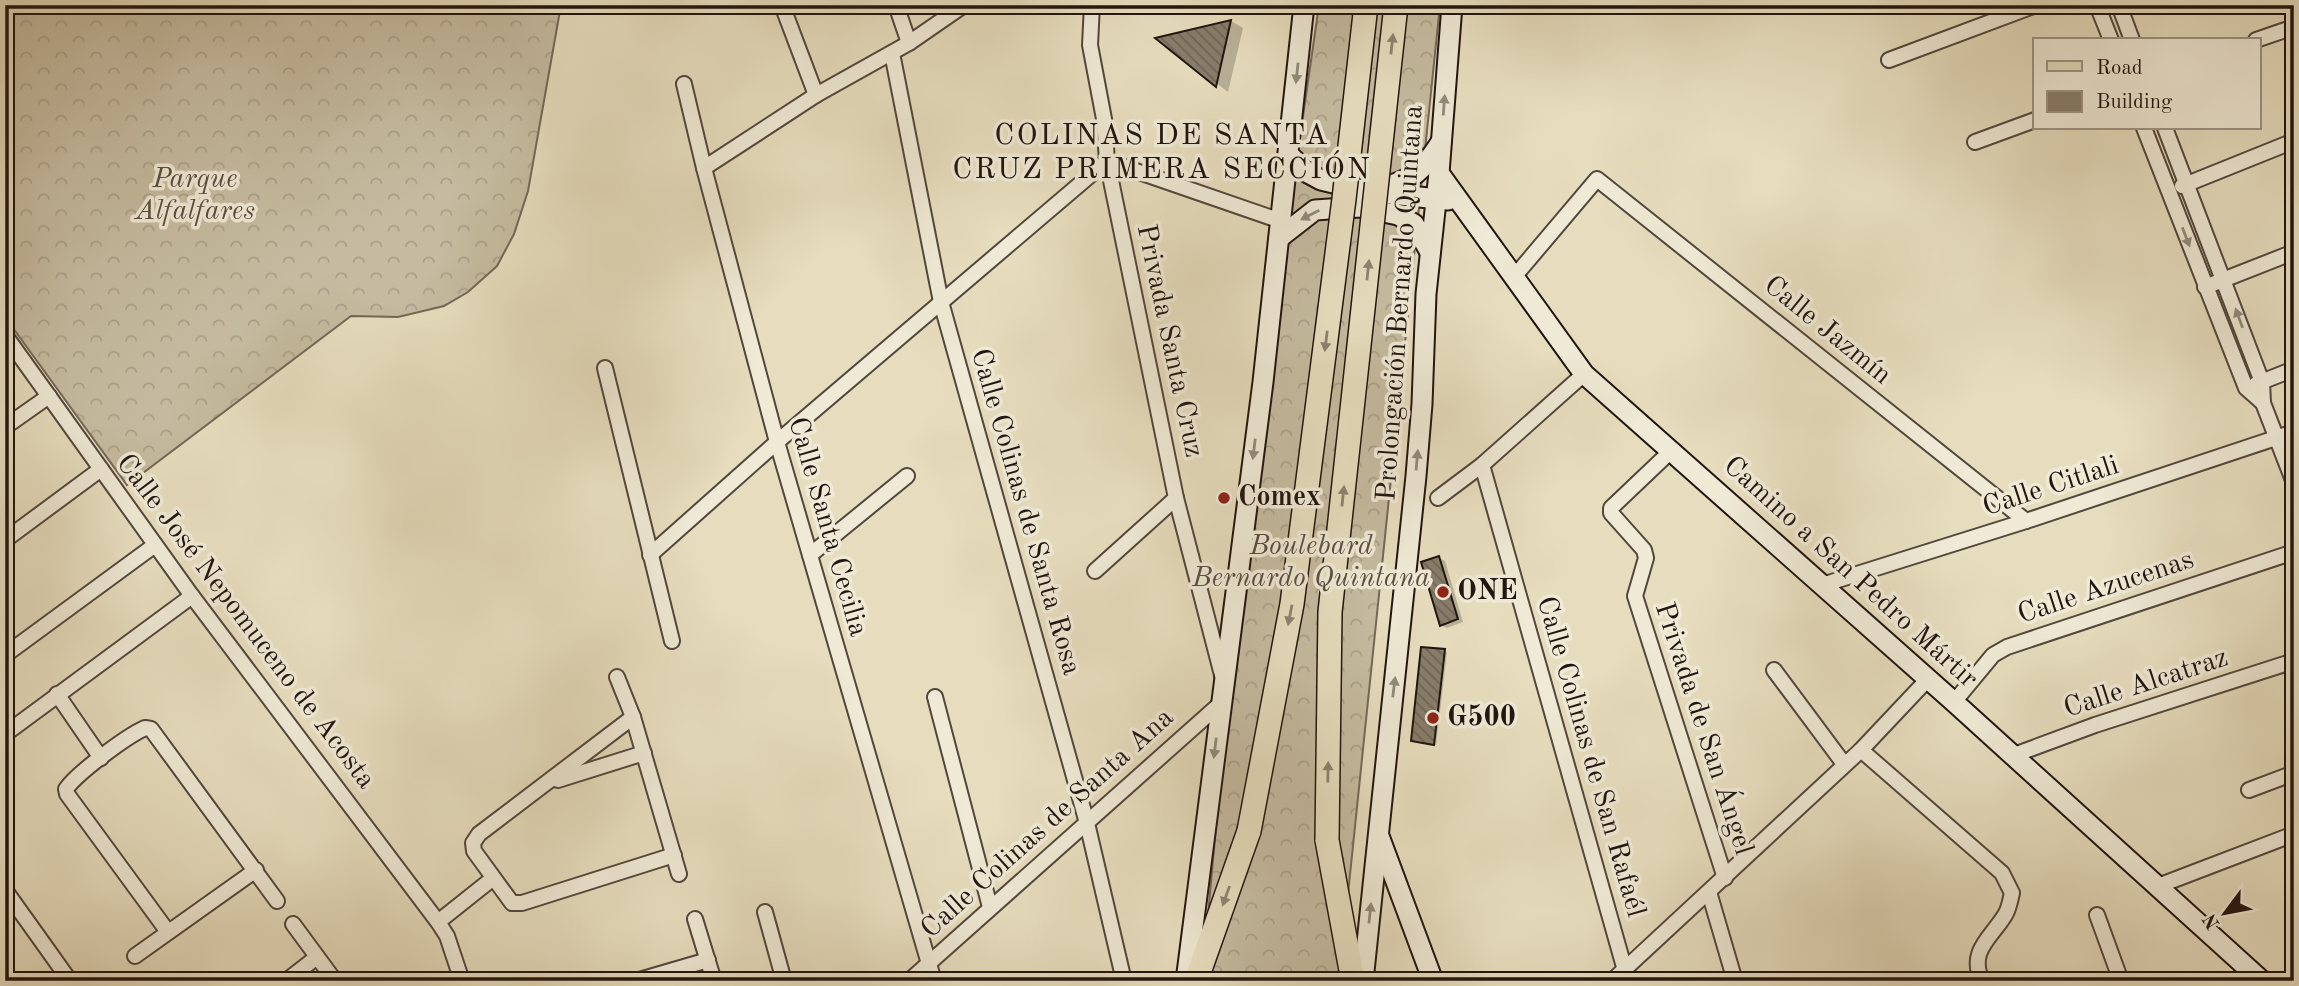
<svg xmlns="http://www.w3.org/2000/svg" width="2299" height="986" viewBox="0 0 2299 986" font-family="'Old Standard TT',serif">
	<style>
		.forest { fill: url(#forest-crowns); stroke: #736858; stroke-width: 2 }
		.shadow { fill: #0003 }
		.building { fill: url(#building-back-hatch); stroke: #211510; stroke-width: 2 }
		.lines { fill: none; stroke-linecap: round; stroke-linejoin: round }
		.street-casing { stroke: #52473c; stroke-width: 18 }
		.secondary-casing { stroke: #211510; stroke-width: 23 }
		.primary-casing { stroke: #211510; stroke-width: 26 }
		.street { stroke: #efe9d5; stroke-width: 14 }
		.secondary { stroke: #efe9d5; stroke-width: 19 }
		.primary { stroke: #e6ddbe; stroke-width: 23 }
		.primary-bridge-casing { stroke: #211510; stroke-width: 26; stroke-linecap: butt }
		.primary-bridge { stroke: #e6ddbe; stroke-width: 23 }
		.oneway { fill: #8d8370 }
		.oneway2 { fill: #928a7c }
		.poi-dot { fill: #8f2418; stroke: #efe9d5; stroke-width: 2.5 }
		.labels { text-anchor: middle; dominant-baseline: central; stroke-width: 7; stroke-linejoin: round; paint-order: stroke }
		.park-label { font-size: 28px; font-style: italic; fill: #5a4f42; stroke: #efe9d5 }
		.street-label { font-size: 28px; fill: #211510; stroke: #efe9d5 }
		.poi-label { font-size: 28px; font-weight: bold; fill: #211510; stroke: #efe9d5; text-anchor: start }
		.neighbourhood-label { font-size: 30px; letter-spacing: 2px; fill: #211510; stroke: #efe9d5 }
	</style>
	<defs>
		<pattern id="forest-crowns" width="20" height="18" patternUnits="userSpaceOnUse" patternTransform="scale(1.75)"><rect width="20" height="18" fill="#c5bba0"/><path d="M2 6a3 3 0 1 1 6 0M12 15a3 3 0 1 1 6 0" fill="none" stroke="#a9a089"/></pattern>
		<pattern id="building-back-hatch" width="6" height="6" patternUnits="userSpaceOnUse" patternTransform="scale(1.75)"><rect width="6" height="6" fill="#877d6a"/><path d="M-1 5l2 2M0 0l6 6M5-1l2 2" fill="none" stroke="#6e6556"/></pattern>
	</defs>
	<rect width="100%" height="100%" fill="#e6ddbe"/>
	<filter id="stains"><feTurbulence type="fractalNoise" baseFrequency=".00286" numOctaves="4"/><feColorMatrix values="0 0 0 0 .2 0 0 0 0 .09 0 0 0 0 .02 0 0 0 .5 -.17"/></filter>
	<radialGradient id="worn" r=".72"><stop offset=".6" stop-color="#630" stop-opacity="0"/><stop offset="1" stop-color="#630" stop-opacity=".3"/></radialGradient>
	<g class="forest">
		<path d="M5,5h556l-33,186 -14,43 -17,32 -29,26 -24,14 -46,11 -47,-1 -224,169 -122,-168z"/>
		<path d="M1319,5h121l-101,976h-137l40,-440z"/>
	</g>
	<g class="shadow">
		<path d="M1231,21l12,7 -15,64 -69,-53z"/>
		<path d="M1439,558l6,3 18,61 -16,6 -6,-3z"/>
		<path d="M1444,651l3,1 -11,93 -21,-3 -2,-2z"/>
	</g>
	<g class="building">
		<path d="M1231,20l-15,67 -61,-49z"/>
		<path d="M1439,556l19,63 -18,7 -19,-64z"/>
		<path d="M1421,647l24,2 -11,96 -23,-4z"/>
	</g>
	<g class="lines">
		<defs>
			<g id="street">
				<path d="M782,5l34,90"/>
				<path d="M896,5l13,38"/>
				<path d="M1092,5l-2,40 14,74 3,42 69,337 46,177"/>
				<path d="M2097,5l14,35"/>
				<path d="M2119,5l13,35"/>
				<path d="M2256,40l38,-13"/>
				<path d="M892,53l49,249 146,521 37,158"/>
				<path d="M1889,60l147,-55"/>
				<path d="M684,84l20,84 73,274 157,539"/>
				<path d="M2144,128l102,260 17,15"/>
				<path d="M2165,128l97,254 1,21 31,80"/>
				<path d="M1975,142l60,-22"/>
				<path d="M704,168l112,-73 93,-52 55,-38"/>
				<path d="M2182,186l112,-45"/>
				<path d="M1514,277l83,-98 429,342"/>
				<path d="M2205,287l89,-35"/>
				<path d="M5,335l187,261 246,326 9,14 15,45"/>
				<path d="M605,368l67,273"/>
				<path d="M2256,384l38,-15"/>
				<path d="M5,427l44,-31"/>
				<path d="M1671,451l-60,57v5l33,37 2,8 -11,38 90,282"/>
				<path d="M1482,465l146,516"/>
				<path d="M1438,498l44,-33 102,-91"/>
				<path d="M5,540l96,-71"/>
				<path d="M650,555l127,-113 330,-281 174,60"/>
				<path d="M810,555l97,-79"/>
				<path d="M1095,571l81,-73"/>
				<path d="M1822,585l204,-64 268,-89"/>
				<path d="M5,655l150,-110"/>
				<path d="M1774,670l70,94"/>
				<path d="M617,677l16,40 46,157"/>
				<path d="M57,694l44,64"/>
				<path d="M935,697l55,210"/>
				<path d="M1954,702l39,-47 14,-8 287,-95"/>
				<path d="M633,717l-154,117 -6,9 1,8 38,52h10l152,-48"/>
				<path d="M5,734l187,-138"/>
				<path d="M1861,750l141,123 10,20c-2,8 -3,16 -7,22 -14,23 -37,36 -23,66"/>
				<path d="M2014,755l81,-30 199,-64"/>
				<path d="M558,780l86,-27"/>
				<path d="M2249,790l45,-17"/>
				<path d="M2158,886l136,-52"/>
				<path d="M5,890l65,91"/>
				<path d="M1709,892l26,89"/>
				<path d="M765,912l19,69"/>
				<path d="M2097,915l24,66"/>
				<path d="M695,919l19,62"/>
				<path d="M438,922l54,-43"/>
				<path d="M293,924l42,57"/>
				<path d="M168,932l-101,-138 -1,-5c11,-16 61,-53 79,-61l6,1 126,172"/>
				<path d="M135,956l121,-86"/>
				<path d="M286,981l31,-24"/>
				<path d="M636,981l72,-21"/>
				<path d="M909,981l311,-277"/>
				<path d="M1612,981l249,-231 67,-71"/>
			</g>
			<g id="secondary">
				<path d="M1289,155l19,18 13,7 50,12 77,8"/>
				<path d="M1439,173l145,201 370,328 308,279"/>
				<path d="M1379,189c37,-11 41,-15 62,-47"/>
				<path d="M1279,238l36,-28 44,-3 39,8 16,9 16,28"/>
				<path d="M1379,836l54,145"/>
				<path d="M1186,981l77,-599 41,-377"/>
				<path d="M1363,981l53,-505 6,-72 4,-110 13,-121 13,-168"/>
			</g>
			<g id="primary">
				<path d="M1327,840l26,141"/>
				<path d="M1196,981l53,-150"/>
			</g>
		</defs>
		<use href="#street" class="street-casing"/>
		<use href="#secondary" class="secondary-casing"/>
		<use href="#primary" class="primary-casing"/>
		<use href="#street" class="street"/>
		<use href="#secondary" class="secondary"/>
		<use href="#primary" class="primary"/>
		<defs>
			<g id="primary-bridge">
				<path d="M1249,831l43,-227 52,-405 22,-194"/>
				<path d="M1327,840l3,-228 66,-607"/>
			</g>
		</defs>
		<use href="#primary-bridge" class="primary-bridge-casing"/>
		<use href="#primary-bridge" class="primary-bridge"/>
	</g>
	<defs><path id="oneway-solid" d="M-6-.8H1V-3.2L6.5 0L1 3.2V.8H-6Z" transform="scale(1.75)"/></defs>
	<g class="oneway">
		<use href="#oneway-solid" transform="translate(1392 44) rotate(-84)"/>
		<use href="#oneway-solid" transform="translate(1368 270) rotate(-84)"/>
		<use href="#oneway-solid" transform="translate(1326 341) rotate(97)"/>
		<use href="#oneway-solid" transform="translate(1343 496) rotate(-84)"/>
		<use href="#oneway-solid" transform="translate(1290 615) rotate(101)"/>
		<use href="#oneway-solid" transform="translate(1328 772) rotate(-89)"/>
		<use href="#oneway-solid" transform="translate(1226 896) rotate(110)"/>
	</g>
	<g class="oneway2">
		<use href="#oneway-solid" transform="translate(1297 73) rotate(96)"/>
		<use href="#oneway-solid" transform="translate(1444 105) rotate(-86)"/>
		<use href="#oneway-solid" transform="translate(1310 215) rotate(153)"/>
		<use href="#oneway-solid" transform="translate(2186 237) rotate(69)"/>
		<use href="#oneway-solid" transform="translate(2239 318) rotate(-110)"/>
		<use href="#oneway-solid" transform="translate(1254 449) rotate(97)"/>
		<use href="#oneway-solid" transform="translate(1417 460) rotate(-85)"/>
		<use href="#oneway-solid" transform="translate(1394 687) rotate(-83)"/>
		<use href="#oneway-solid" transform="translate(1215 748) rotate(97)"/>
		<use href="#oneway-solid" transform="translate(1370 913) rotate(-84)"/>
	</g>
	<g class="poi-dot">
		<circle cx="1224" cy="498" r="7"/>
		<circle cx="1443" cy="592" r="7"/>
		<circle cx="1433" cy="718" r="7"/>
	</g>
	<g class="labels">
		<g class="park-label">
			<text x="195" y="180">Parque<tspan x="195" dy="32">Alfalfares</tspan></text>
			<text x="1311" y="547">Boulebard<tspan x="1311" dy="32">Bernardo Quintana</tspan></text>
		</g>
		<g class="street-label">
			<text transform="translate(1401 303) rotate(-86)">Prolongación Bernardo Quintana</text>
			<text transform="translate(1827 331) rotate(39)">Calle Jazmín</text>
			<text transform="translate(1169 341) rotate(78)">Privada Santa Cruz</text>
			<text transform="translate(2051 487) rotate(-18)">Calle Citlali</text>
			<text transform="translate(1025 512) rotate(74)">Calle Colinas de Santa Rosa</text>
			<text transform="translate(827 527) rotate(74)">Calle Santa Cecilia</text>
			<text transform="translate(1850 573) rotate(42)">Camino a San Pedro Mártir</text>
			<text transform="translate(2106 588) rotate(-18)">Calle Azucenas</text>
			<text transform="translate(245 622) rotate(53)">Calle José Nepomuceno de Acosta</text>
			<text transform="translate(2146 684) rotate(-18)">Calle Alcatraz</text>
			<text transform="translate(1703 729) rotate(72)">Privada de San Ángel</text>
			<text transform="translate(1590 757) rotate(74)">Calle Colinas de San Rafaél</text>
			<text transform="translate(1048 824) rotate(-42)">Calle Colinas de Santa Ana</text>
		</g>
		<g class="poi-label">
			<text x="1238" y="498">Comex</text>
			<text x="1457" y="592">ONE</text>
			<text x="1447" y="718">G500</text>
		</g>
		<g class="neighbourhood-label">
			<text x="1162" y="136">COLINAS DE SANTA<tspan x="1162" dy="34">CRUZ PRIMERA SECCIÓN</tspan></text>
		</g>
	</g>
	<rect width="2299" height="986" fill="none" stroke="#e6ddbe" stroke-width="28"/>
	<rect x="7" y="7" width="2285" height="972" fill="none" stroke="#211510" stroke-width="3.5"/>
	<rect x="14" y="14" width="2271" height="958" fill="none" stroke="#211510" stroke-width="2"/>
	<rect x="2033" y="38" width="228" height="91" fill="#efe9d5" stroke="#9d9486" stroke-width="2"/>
	<rect x="2047" y="61" width="35" height="10" fill="#e6ddbe" stroke="#9d9486" stroke-width="2"/>
	<text x="2096" y="74" font-size="21" fill="#211510">Road</text>
	<rect x="2047" y="91" width="35" height="21" fill="#877d6a" stroke="#9d9486" stroke-width="2"/>
	<text x="2096" y="108" font-size="21" fill="#211510">Building</text>
	<g transform="translate(2225 913) rotate(238)" stroke="#efe9d5" stroke-width="5" paint-order="stroke">
	<path d="M0-5L12 26L0 18L-12 26Z" fill="#211510"/>
	<text y="-10" font-size="19" font-weight="bold" text-anchor="middle" fill="#211510">N</text>
	</g>
	<rect width="100%" height="100%" filter="url(#stains)"/>
	<rect width="100%" height="100%" fill="url(#worn)"/>
</svg>
